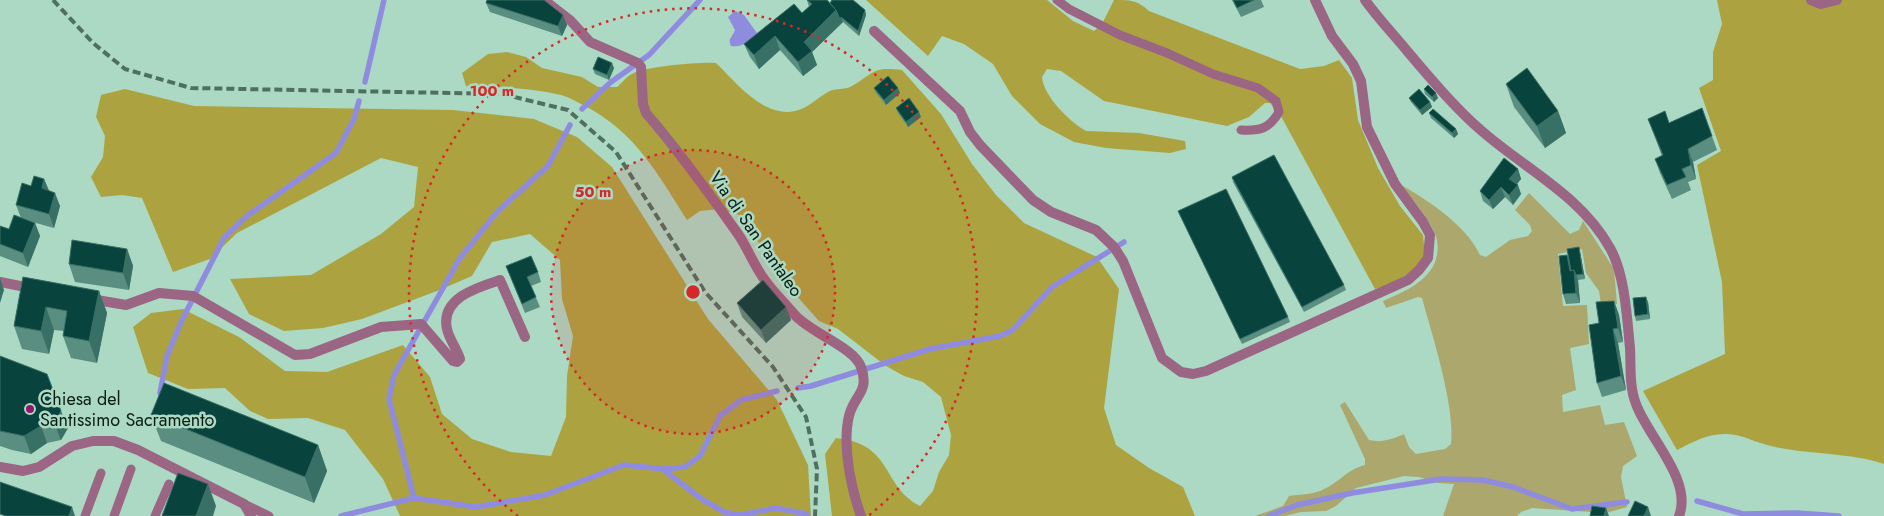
<svg xmlns="http://www.w3.org/2000/svg" width="1884" height="516" viewBox="0 0 1884 516" font-family="Jost,sans-serif">
	<style>
		.green { fill: #aca76c }
		.forest { fill: #aca340 }
		.water { fill: #8f8cdf }
		.lines { fill: none; stroke-linecap: round; stroke-linejoin: round }
		.stream { stroke: #8f8cdf; stroke-width: 5.5 }
		.service { stroke: #9b6584; stroke-width: 9 }
		.minor { stroke: #9b6584; stroke-width: 10 }
		.rail { stroke: #516f61; stroke-width: 4; stroke-dasharray: 8 4; stroke-linecap: butt }
		.wall { fill: #5a8e80 }
		.shaded-wall { fill: #397065 }
		.building { fill: #08433d; stroke: #397065 }
		.ring { fill: none; stroke: #d62828; stroke-width: 2.5; stroke-dasharray: 2.5 5 }
		.poi-dot { fill: #95156e; stroke: #abd9c3; stroke-width: 2 }
		.labels { text-anchor: middle; dominant-baseline: central; stroke-width: 5; stroke-linejoin: round; paint-order: stroke }
		.street-label { font-size: 18px; fill: #0b1d15; stroke: #abd9c3 }
		.poi-label { font-size: 18px; fill: #0b1d15; stroke: #abd9c3; text-anchor: start }
		.centre { fill: #d62828; stroke: #abd9c3; stroke-width: 2.5 }
		.ring-label { font-size: 15px; text-anchor: middle; font-weight: bold; fill: #d62828; stroke: #abd9c3; stroke-width: 5; stroke-linejoin: round; paint-order: stroke }
	</style>
	<rect width="100%" height="100%" fill="#abd9c3"/>
	<path class="green" d="M1401,185c28,16 65,40 79,70l6,2 24,-17 18,-4 4,-5 -2,-6 -15,-15 14,-17 41,41 9,-4 4,-9 31,48 3,35h-16l-2,-13 -13,-18 -4,-24 -24,5 5,52 24,-1 2,39 -19,4 6,42 -14,5 1,17 37,-7 5,20 19,-3 13,34 -14,10 -2,11 6,30 -21,6 -74,-5 -11,4 -4,4h-74l11,-32 -16,-1 -19,-6 -15,-1 -48,12 -20,18 -10,5 -25,1 -16,4h-30l28,-10 6,-10c12,-2 25,-1 35,-7 16,-7 22,-19 41,-24v-6l-25,-54 5,-3 24,38c12,3 24,-1 35,-6l5,13 7,7 29,-5 6,-5c4,-39 -18,-106 -29,-146l-4,-1 -32,11 -3,-7c26,-11 60,-26 54,-61 -3,-16 -26,-42 -36,-55z"/>
	<g class="forest">
		<path d="M866,0h181l26,21 21,10 8,-7 12,-24c17,0 23,0 35,11l151,58 24,-3 15,-6 13,18 6,42 20,48 22,38 23,29 2,18 -9,16 -26,16 -15,4 -93,-171 -12,-15h-5l-16,14 -22,9 -123,-25 -43,-30 -14,-2 -5,8c2,20 27,44 44,54l53,2 46,8 1,8 -16,4 -64,-5 -32,-6 -34,-18 -28,-28 -19,-32 -29,-20 -22,-8 -14,20z"/>
		<path d="M1717,0h167v464c-36,-12 -76,-9 -113,-18 -15,-3 -29,-12 -44,-12 -19,-1 -34,8 -50,16l-34,-59 82,-37 -3,-72 -25,-117 24,-14 -22,-63 14,-8v-28l9,-28z"/>
		<path d="M507,52l19,5 16,11 40,9 16,10h19c5,-4 10,-11 15,-13 15,-8 67,-12 84,-11 20,19 47,55 79,48 12,-2 22,-13 33,-19 6,-4 15,-2 22,-5 24,-13 21,-21 52,-17l39,44 31,50 24,31 28,28 73,34 22,32 -15,119 12,37 33,23 34,19 12,29h-363l-7,-62 11,-16c58,6 45,48 84,68l13,-15 6,-19 10,-17 2,-20 -10,-38 -18,-15 -19,-6 -18,-10 -48,-37 -19,-8 -24,-27 -56,-79 -19,-6 -20,2 -13,9c-29,-46 -52,-88 -102,-114 -8,-4 -16,-9 -24,-11 -31,-7 -63,-8 -95,-9l-4,-13 26,-19z"/>
		<path d="M125,89l69,17 259,4 81,9 43,18 35,30 96,152 69,81 31,65 3,51h-411l-17,-37 -38,-49 -37,-12 -40,1 -18,-8 -25,-23 -37,1 -40,-16 -15,-46 18,-14 32,-4 56,28 46,34 42,1 76,-27 27,32 12,37 30,25 39,13 40,4 15,-39 1,-41 6,-40 -11,-37 -2,-39 -30,-26 -38,8 -20,34 -35,15 -75,28 -39,9 -39,3 -35,-17 -19,-35 81,-4 70,-41 33,-27 4,-40 -37,-9 -144,75 -27,26 -37,13 -31,-74 -20,-3 -21,2 -10,-20 12,-20 2,-21 -9,-19 5,-22z"/>
	</g>
	<path class="water" d="M735,11l9,4 13,18c-7,8 -15,15 -26,13 -4,-8 2,-9 4,-16l-7,-13z"/>
	<g class="lines">
		<g class="stream">
			<path d="M365,82l19,-82"/>
			<path d="M582,109l29,-27 38,-27 51,-55"/>
			<path d="M798,388l13,-2 119,-37 70,-13 13,-6 39,-43 72,-45"/>
			<path d="M160,393l7,-37 15,-36 42,-82 23,-22 89,-63 18,-34 5,-18"/>
			<path d="M661,468l42,32 21,12 16,3 36,-7 31,6"/>
			<path d="M414,498l-25,-99 5,-24 66,-117 38,-47 50,-45 22,-41"/>
			<path d="M1697,501l46,13 54,-1 42,3"/>
			<path d="M341,516l73,-18 62,9 69,-12 79,-30 41,4 20,-2 15,-11 20,-40 21,-16 36,-9"/>
			<path d="M1269,516l28,-11 55,-12 89,-14 42,1 30,7 59,22 55,-7"/>
		</g>
		<g class="service">
			<path d="M1057,0l12,9 51,26 47,18 46,21 45,14 18,13 3,11c-10,17 -19,19 -38,18"/>
			<path d="M244,504l25,12"/>
			<path d="M85,516l16,-43"/>
			<path d="M114,516l17,-47"/>
			<path d="M155,516l14,-32"/>
		</g>
		<g class="minor">
			<path d="M544,0l27,21 19,21 48,21 3,4 2,37 3,9c33,38 63,80 92,121 9,13 15,29 24,42 9,14 22,26 32,38 16,19 60,33 67,53 9,25 -7,28 -12,49 -7,29 2,72 12,100"/>
			<path d="M1365,0c13,18 29,35 43,52 24,28 47,56 75,80 44,38 98,64 127,116 15,26 17,70 20,100 1,18 -1,38 6,56 12,33 57,76 43,112"/>
			<path d="M1811,0l10,4 16,-4"/>
			<path d="M874,31l86,80 10,21 10,13 53,55 18,12 45,18 18,17 9,14 39,97 19,14 12,2 13,-3 202,-91 11,-10 9,-12 2,-23 -7,-13 -28,-38 -28,-57 -6,-46 -8,-17 -21,-28 -17,-36"/>
			<path d="M0,282l35,7"/>
			<path d="M91,299l35,6 33,-12 34,3 102,59 15,-1 71,-27 40,-3 32,37 4,1 3,-3c-3,-10 -11,-20 -13,-30 -7,-31 31,-42 53,-49l25,57"/>
			<path d="M0,467l23,4 16,-4 33,-21 21,-5h21l24,9 106,54 7,12"/>
		</g>
		<path class="rail" d="M53,0l40,43 32,26 66,19 311,6 66,16 48,42 89,140 68,75 33,50 11,52 -2,47"/>
	</g>
	<g class="wall">
		<path d="M807,0l23,3 35,7 1,5 -7,21 -16,-14 -31,30 5,13 -14,11 -23,-26 -21,19 -9,-12 -6,-13 58,-31 7,-6z"/>
		<path d="M1232,0h29l3,7 -23,10z"/>
		<path d="M486,3l77,12 4,10 -5,11 -72,-24z"/>
		<path d="M614,68l-5,12 -14,-6 -2,-5z"/>
		<path d="M1506,84l52,27 8,22 -21,15 -31,-41z"/>
		<path d="M874,88l26,5 -14,12 -10,-12z"/>
		<path d="M1424,89l14,9 -4,4 -9,-8z"/>
		<path d="M1409,98l21,4 2,5 -10,8 -11,-13z"/>
		<path d="M896,108l25,9 -13,10 -10,-14z"/>
		<path d="M1702,108l15,42 -24,12 3,17 -8,3 3,8 -19,9 -12,-26 -5,-14 7,-3 -14,-37 21,4z"/>
		<path d="M1429,113l27,16 2,5 -4,4 -23,-20z"/>
		<path d="M1518,169l3,10 -4,5 4,10 -8,11 -8,-8 -12,12 -10,-8 -3,-10z"/>
		<path d="M1232,177l112,108 2,5 -42,22 -71,-130z"/>
		<path d="M44,179l5,12 11,15 -6,22 -25,-7 6,2 5,13 -12,31 -28,-11v-30l9,3 12,-11 -5,-13 15,-19z"/>
		<path d="M1178,211l110,106 2,5 -48,22z"/>
		<path d="M127,249l6,17 -4,24 -54,-8 -6,-18z"/>
		<path d="M1580,252l5,27 -7,1 2,23 -14,1 -3,-10 4,-39 2,5z"/>
		<path d="M506,266l32,6 3,10 -10,4 9,21 -15,6z"/>
		<path d="M23,277l76,14 8,22 -10,50 -26,-5 -8,-22 1,-5 -10,-1 -5,24 -27,-5 -8,-23z"/>
		<path d="M1614,301l5,14 4,27 -5,1 8,47 -24,7 -5,-14z"/>
		<path d="M1648,302l2,17 -14,2 -1,-5z"/>
		<path d="M737,303l49,4 5,13 -25,23 -24,-26z"/>
		<path d="M0,356l68,72 -7,12 -14,3 -16,11 -19,-4 -12,-4z"/>
		<path d="M151,415l167,30 9,26 -13,32 -153,-62z"/>
	</g>
	<g class="shaded-wall">
		<path d="M836,10l5,7 2,5 -31,30 5,13 -14,11 -5,-14 6,-20z"/>
		<path d="M865,10l1,5 -7,21 -1,-5z"/>
		<path d="M563,15l4,10 -5,11 -4,-10z"/>
		<path d="M775,36l5,14 -21,19 -5,-14z"/>
		<path d="M612,63l2,5 -5,12 -2,-5z"/>
		<path d="M898,88l2,5 -14,12 -2,-5z"/>
		<path d="M1436,93l2,5 -4,4 -2,-5z"/>
		<path d="M1430,102l2,5 -10,8 -2,-5z"/>
		<path d="M1558,111l8,22 -21,15 -8,-22z"/>
		<path d="M919,112l2,5 -13,10 -2,-5z"/>
		<path d="M1456,129l2,5 -4,4 -2,-5z"/>
		<path d="M1688,149l5,13 3,17 -5,-14z"/>
		<path d="M1518,169l3,10 -8,10 -4,-10z"/>
		<path d="M44,179l6,14 -8,-5z"/>
		<path d="M1518,185l3,9 -8,11 -4,-10z"/>
		<path d="M1501,187l4,10 -12,12 -4,-9z"/>
		<path d="M55,193l5,13 -6,22 -5,-14z"/>
		<path d="M35,223l5,13 -12,31 -5,-14z"/>
		<path d="M1579,247l1,5 5,27 -2,-5z"/>
		<path d="M127,249l6,17 -4,24 -6,-17z"/>
		<path d="M1574,270l4,10 2,23 -4,-10z"/>
		<path d="M0,278l4,12 -4,13z"/>
		<path d="M99,291l8,22 -10,50 -8,-22z"/>
		<path d="M1646,297l2,5 2,17 -2,-5z"/>
		<path d="M1614,301l5,14 4,27 -5,-14z"/>
		<path d="M46,307l8,23 -5,24 -8,-23z"/>
		<path d="M786,307l5,13 -25,23 -5,-13z"/>
		<path d="M1613,329l5,14 8,47 -5,-14z"/>
		<path d="M61,411l7,17 -7,12 -7,-17z"/>
		<path d="M41,426l6,17 -16,11 -7,-18z"/>
		<path d="M318,445l9,26 -13,32 -9,-26z"/>
		<path d="M208,484l8,22 -3,10h-17z"/>
		<path d="M72,507l3,9h-6z"/>
		<path d="M1648,507l3,9h-7z"/>
		<path d="M1606,508l3,8h-5z"/>
	</g>
	<g class="building">
		<path d="M487,0h57l19,15 -5,11 -72,-23z"/>
		<path d="M807,0h20l9,10 -32,32 8,9 -14,11 -23,-26 -21,19 -10,-11 50,-40 8,9 10,-9z"/>
		<path d="M832,0h21l12,10 -7,21 -17,-14 -1,2 -4,-9 -6,-7z"/>
		<path d="M1233,0h21l-17,8z"/>
		<path d="M598,57l14,6 -5,12 -14,-6z"/>
		<path d="M1527,68l31,43 -21,15 -31,-42z"/>
		<path d="M888,76l10,12 -14,12 -10,-12z"/>
		<path d="M1428,85l8,8 -4,4 -8,-8z"/>
		<path d="M1419,89l11,13 -10,8 -11,-12z"/>
		<path d="M909,98l10,14 -13,10 -10,-14z"/>
		<path d="M1702,108l10,28 -24,13 3,16 -9,4 4,8 -19,8 -12,-26 8,-4 -15,-36 17,-8 4,12z"/>
		<path d="M1433,109l23,20 -4,4 -23,-20z"/>
		<path d="M1274,155l70,130 -42,22 -70,-130z"/>
		<path d="M1504,158l14,11 -9,10 9,6 -9,10 -8,-8 -12,13 -9,-9z"/>
		<path d="M34,176l10,3 -2,9 13,5 -6,21 -33,-9 6,-22 9,3z"/>
		<path d="M1226,189l62,128 -48,22 -62,-128z"/>
		<path d="M14,215l21,8 -12,30 -23,-9v-18l9,3z"/>
		<path d="M72,240l55,9 -4,24 -54,-9z"/>
		<path d="M1579,247l4,27 -7,1 -2,-5 -3,1 -4,-22z"/>
		<path d="M1567,255l3,16 4,-1 2,23 -13,1 -4,-38z"/>
		<path d="M531,256l7,16 -11,5 9,20 -14,7 -16,-38z"/>
		<path d="M23,277l76,14 -10,50 -26,-5 4,-25 -21,-4 -5,24 -27,-5z"/>
		<path d="M763,280l23,27 -25,23 -24,-27z"/>
		<path d="M1646,297l2,17 -13,2 -2,-18z"/>
		<path d="M1614,301l4,27 -5,1 8,47 -24,7 -8,-58 10,-2 -3,-21z"/>
		<path d="M0,356l47,18 14,37 -7,12 -13,3 -17,10 -19,-4 -5,-1z"/>
		<path d="M164,383l154,62 -13,32 -154,-62z"/>
		<path d="M178,473l30,11 -12,32h-34z"/>
		<path d="M0,482l72,25 -3,9h-63l-6,-2z"/>
		<path d="M1635,501l13,6 -4,9h-16z"/>
		<path d="M1592,506l14,2 -2,8h-14z"/>
	</g>
	<circle cx="693" cy="292" r="142" fill="#d62828" fill-opacity=".12"/>
	<g class="ring">
		<circle cx="693" cy="292" r="142"/>
		<path d="M518 516A284 284 0 1 1 868 516"/>
	</g>
	<circle class="poi-dot" cx="30" cy="409" r="5"/>
	<g class="labels">
		<g class="street-label">
			<text transform="translate(756 234) rotate(55)">Via di San Pantaleo</text>
		</g>
		<g class="poi-label">
			<text x="40" y="399">Chiesa del<tspan x="40" dy="21">Santissimo Sacramento</tspan></text>
		</g>
	</g>
	<circle cx="693" cy="292" r="8" class="centre"/>
	<g class="ring-label">
		<text x="492" y="96">100 m</text>
		<text x="593" y="197">50 m</text>
	</g>
</svg>
